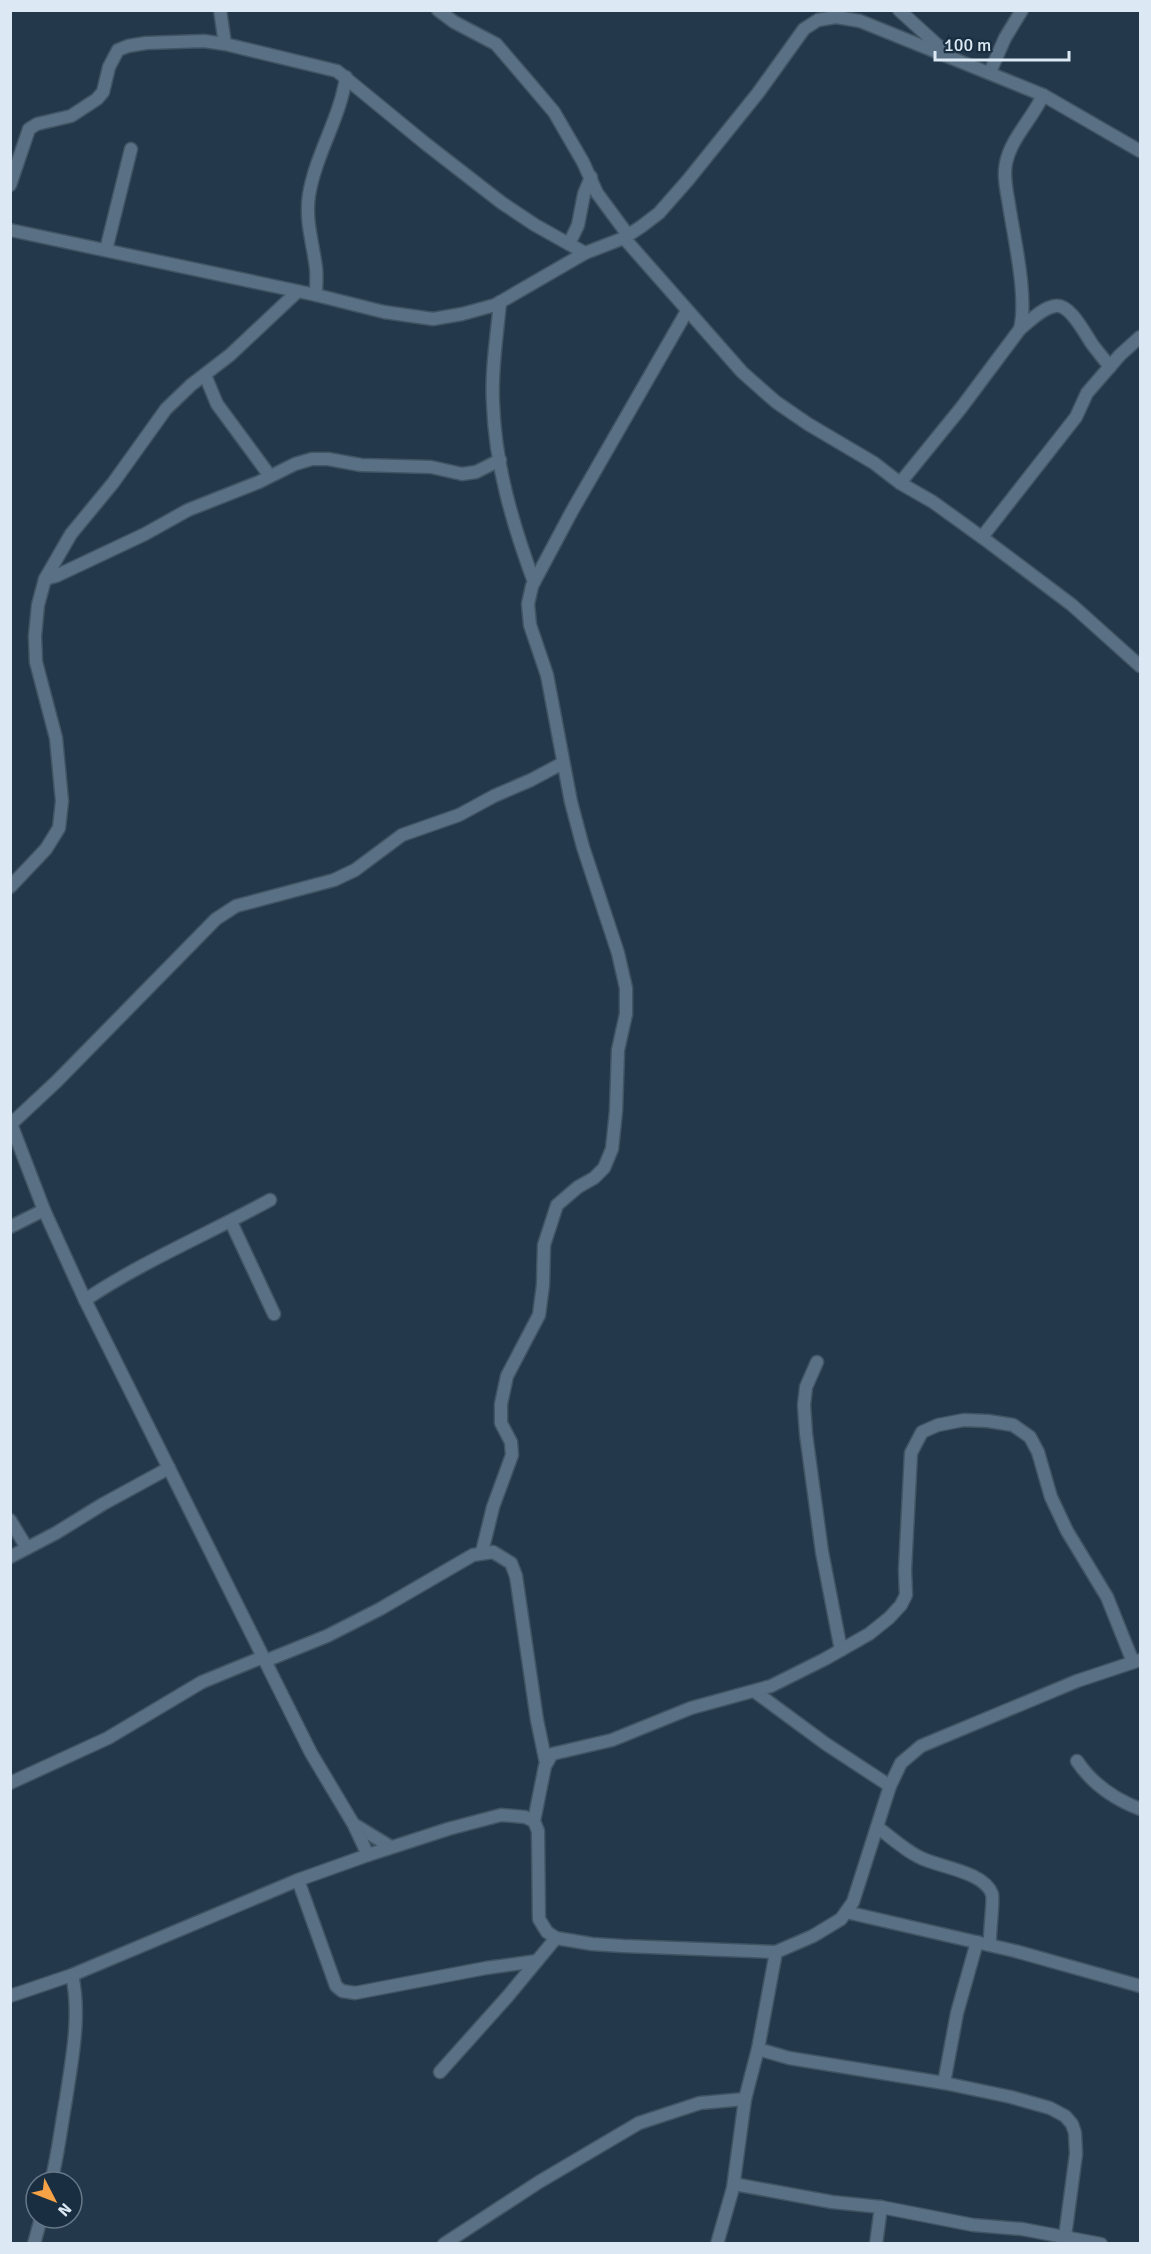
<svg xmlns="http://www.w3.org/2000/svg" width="1151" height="2254" viewBox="0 0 1151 2254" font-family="Signika,sans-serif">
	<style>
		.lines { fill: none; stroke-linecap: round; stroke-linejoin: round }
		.minor-casing { stroke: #415463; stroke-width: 15 }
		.minor { stroke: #597085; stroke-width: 12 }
	</style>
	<rect width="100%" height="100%" fill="#23384b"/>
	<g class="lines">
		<defs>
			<g id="minor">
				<path d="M220,10l5,34"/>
				<path d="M438,10l16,12 42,22 36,42 22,26 29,50 14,31 31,42"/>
				<path d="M899,10l44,40"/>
				<path d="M990,72l15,-34 17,-28"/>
				<path d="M10,185l19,-56 8,-5 34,-8 26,-17 6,-7 6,-25 9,-17 10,-4 18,-3 58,-2 21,3 112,27 89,73 76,59 33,22 50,28"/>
				<path d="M10,230l306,65 68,17 49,7 29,-5 33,-9 90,-52 39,-15 18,-12 17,-13 29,-33 70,-87 46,-64 14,-9 18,-3 24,4 183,74 97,56"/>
				<path d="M624,238l118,134 34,30 32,22 66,39 26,20 33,19 54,39 85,64 68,61"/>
				<path d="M569,244l9,-19 6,-31 7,-17"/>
				<path d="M106,250l25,-101"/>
				<path d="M316,295c0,-9 1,-18 0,-27 -3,-25 -11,-47 -7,-73 7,-42 31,-76 37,-118"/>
				<path d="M500,302c-3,34 -9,68 -7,101 2,62 20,122 41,179"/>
				<path d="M1020,329c10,-8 22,-21 35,-23 15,-3 30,28 37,38 6,8 12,15 18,23"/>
				<path d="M205,375l12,29 53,72"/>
				<path d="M900,483l61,-75 59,-79c8,-32 -6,-91 -11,-124 -2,-13 -6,-28 -3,-42 5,-25 27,-45 37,-68"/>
				<path d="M982,537l94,-120 11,-24 33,-38 20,-18"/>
				<path d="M45,579l11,-3 89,-42 43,-24 71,-28 36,-18 17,-5h16l33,6 70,2 31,7 14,-2 24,-12"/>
				<path d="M10,887l36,-38 13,-21 3,-27 -6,-63 -20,-76 -1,-26 3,-31 7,-26 26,-45 42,-51 53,-74 25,-24 39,-30 67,-63"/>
				<path d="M231,1222l43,92"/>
				<path d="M10,1227l34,-17"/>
				<path d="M85,1300c58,-39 123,-66 185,-100"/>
				<path d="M817,1362l-11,25 -2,18 2,29 16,118 19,98"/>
				<path d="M10,1520l17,28"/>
				<path d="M482,1552l11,-45 19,-52 -1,-13 -10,-19v-19l6,-28 32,-61 4,-30 1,-40 13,-40 21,-18 16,-9 10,-10 8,-19 4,-38 2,-61 8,-36v-26l-8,-35 -35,-106 -12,-45 -24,-127 -17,-50 -2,-21 4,-18 40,-75 115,-200"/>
				<path d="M10,1557l46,-24 47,-29 66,-36"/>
				<path d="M265,1661l62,-25 53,-27 93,-54 20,-3 18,11 5,13 21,144 9,43"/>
				<path d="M754,1691l72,53 64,42"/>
				<path d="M1077,1761c16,24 37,38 63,48"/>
				<path d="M10,1783l98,-45 94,-56 61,-25"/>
				<path d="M534,1821l11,-55 7,-12 60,-14 79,-32 80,-22 54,-27 44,-25 20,-16 12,-13 5,-10 -1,-25 6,-117 11,-21 16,-7 26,-5 24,1 25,4 17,12 8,15 13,45 16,34 40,66 26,65"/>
				<path d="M355,1825l36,22"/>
				<path d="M877,1827c14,10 26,22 42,30 18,10 65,14 73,37 2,6 -3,39 -2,51"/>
				<path d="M368,1855l-14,-30 -43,-72 -226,-453 -41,-90 -33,-86 46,-43 159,-162 20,-13 98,-26 21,-10 47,-35 57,-20 35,-19 37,-16 32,-17"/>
				<path d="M298,1880l38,106 6,5 13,2 131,-25 51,-7"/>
				<path d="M846,1912l169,39 125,35"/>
				<path d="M10,1996l62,-21 226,-95 70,-25 80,-26 53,-14 24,2 9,4 4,10 1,88 8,13 9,6 36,6 31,2 153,6 37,-16 28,-17 12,-17 37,-116 11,-23 20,-17 156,-65 63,-21"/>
				<path d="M758,2049l31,9 155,25 67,14 39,11 15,8 7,8 3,9 1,21 -12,90"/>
				<path d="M440,2072l68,-76 48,-58"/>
				<path d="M944,2083l13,-70 20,-71"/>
				<path d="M51,2182c7,-27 10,-55 15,-83 6,-40 15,-84 6,-124"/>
				<path d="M734,2184l98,18 49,5 92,18 49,4 79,15"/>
				<path d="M34,2244l7,-26"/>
				<path d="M444,2244l95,-62 100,-59 61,-20 45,-4"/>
				<path d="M717,2244l16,-56 12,-89 13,-50 18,-97"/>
				<path d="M876,2244l5,-37"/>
			</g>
		</defs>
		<use href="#minor" class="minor-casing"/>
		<use href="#minor" class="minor"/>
	</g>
	<rect width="1151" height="2254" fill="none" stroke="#dce9f4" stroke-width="24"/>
	<g transform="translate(54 2200) rotate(132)"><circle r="28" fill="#192e40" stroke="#677988" stroke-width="1.5"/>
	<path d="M0-4.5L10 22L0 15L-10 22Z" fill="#f6a246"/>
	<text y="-9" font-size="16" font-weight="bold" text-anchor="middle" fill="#dce9f4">N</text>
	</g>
	<path d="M935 51v9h134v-9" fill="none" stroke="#dce9f4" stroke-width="3"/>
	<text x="944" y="51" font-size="18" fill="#dce9f4" stroke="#192e40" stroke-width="4.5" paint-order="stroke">100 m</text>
</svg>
